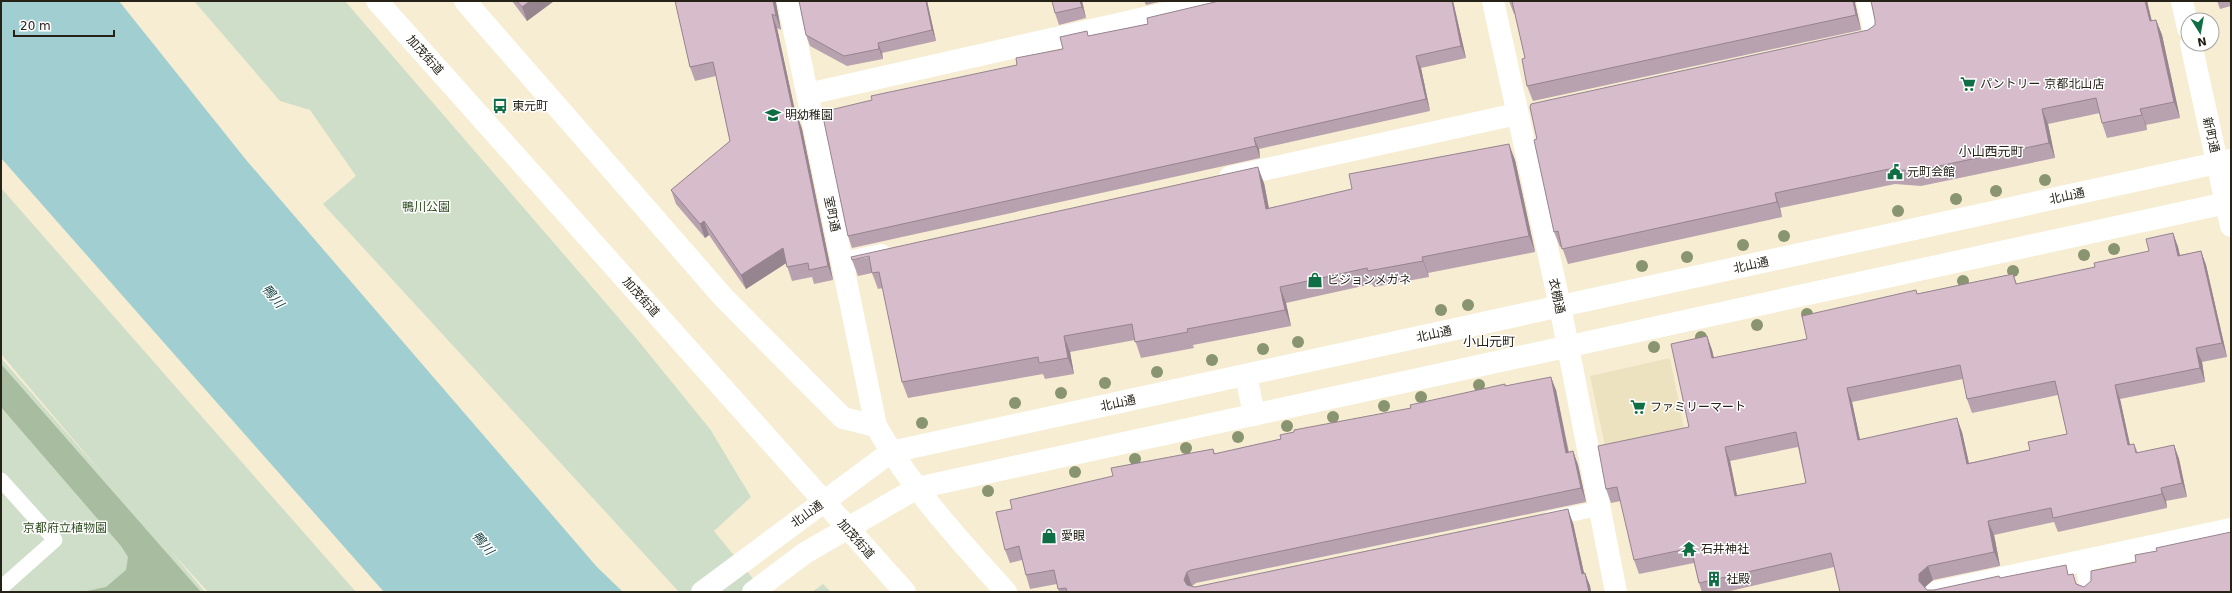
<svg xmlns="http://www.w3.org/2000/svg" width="2232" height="593" viewBox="0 0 2232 593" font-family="'DejaVu Sans','Noto Sans JP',sans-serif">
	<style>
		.built { fill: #ede2c0 }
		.green { fill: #cfdec9 }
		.forest { fill: #a8bd9f }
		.water { fill: #a1cfd1 }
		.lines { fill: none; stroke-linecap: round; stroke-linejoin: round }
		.service { stroke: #fff; stroke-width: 15 }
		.minor { stroke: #fff; stroke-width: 22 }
		.tertiary { stroke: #fff; stroke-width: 22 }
		.tree { fill: #899470 }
		.wall { fill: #b9a2af; fill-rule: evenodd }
		.shaded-wall { fill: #96848f }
		.building { fill: #d7bccc; stroke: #96848f; fill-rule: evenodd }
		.labels { text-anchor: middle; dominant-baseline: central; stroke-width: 3; stroke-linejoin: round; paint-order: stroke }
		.street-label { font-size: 12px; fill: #262218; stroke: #fff }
		.poi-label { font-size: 12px; fill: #262218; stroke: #fff; text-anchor: start }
		.park-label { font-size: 12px; fill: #2f4c20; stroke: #fff }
		.neighbourhood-label { font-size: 13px; fill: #262218; stroke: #fff }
		.water-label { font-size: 13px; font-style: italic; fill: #153f42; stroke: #fff }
	</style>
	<rect width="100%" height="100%" fill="#f6edd2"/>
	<path class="built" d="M1670,358l16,80 -79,17 -17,-79z"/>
	<g class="green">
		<path d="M194,1h151l291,337 74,91 41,68 -37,34 50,61h-85l-356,-388 33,-28 -46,-66 -30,-9z"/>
		<path d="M1,188l355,404h-148l-39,-43 36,43h-204v-234l106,121 -106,-125z"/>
		<path d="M823,584l8,8h-19z"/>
	</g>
	<path class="forest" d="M1,364l200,228h-119l24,-5 20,-17 2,-13 -7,-11 -120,-139z"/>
	<path class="water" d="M1,1h118l128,160 350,406 26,25h-239l-383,-434z"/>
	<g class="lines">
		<g class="service">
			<path d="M1860,39l12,-2 -8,-36"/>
			<path d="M1,480l54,60 -54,48"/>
			<path d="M1549,519l51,-11"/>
			<path d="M2082,561l6,31"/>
		</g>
		<g class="minor">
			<path d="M465,1l259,297 119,120 33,8"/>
			<path d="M788,1l88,425c35,62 83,114 130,166"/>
			<path d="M1493,1l67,305 56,286"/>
			<path d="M808,94l412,-93"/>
			<path d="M1230,177l287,-63"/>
			<path d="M843,263l38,-8"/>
			<path d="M1936,592l295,-63"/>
		</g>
		<g class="tertiary">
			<path d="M377,1l528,591"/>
			<path d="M2182,1l6,27"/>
			<path d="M2191,44l40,182"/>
			<path d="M1246,375l8,40"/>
			<path d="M702,592l189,-140 1340,-292"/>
			<path d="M753,592l52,-39 112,-65 1314,-286"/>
		</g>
	</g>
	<g class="tree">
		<circle cx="2045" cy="180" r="6"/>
		<circle cx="1996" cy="191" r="6"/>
		<circle cx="1956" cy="199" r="6"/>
		<circle cx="1898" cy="211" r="6"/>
		<circle cx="1784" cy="236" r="6"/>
		<circle cx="1743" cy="245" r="6"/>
		<circle cx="2114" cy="249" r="6"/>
		<circle cx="2084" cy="255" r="6"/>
		<circle cx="1687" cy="257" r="6"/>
		<circle cx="1642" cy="266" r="6"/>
		<circle cx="2013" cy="271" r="6"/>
		<circle cx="1963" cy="281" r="6"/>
		<circle cx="1468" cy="305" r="6"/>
		<circle cx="1441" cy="310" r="6"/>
		<circle cx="1807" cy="314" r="6"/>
		<circle cx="1757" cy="325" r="6"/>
		<circle cx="1701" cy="337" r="6"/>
		<circle cx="1298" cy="342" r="6"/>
		<circle cx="1654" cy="347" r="6"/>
		<circle cx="1263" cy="349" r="6"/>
		<circle cx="1212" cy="360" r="6"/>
		<circle cx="1157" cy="372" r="6"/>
		<circle cx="1105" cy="383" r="6"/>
		<circle cx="1479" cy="385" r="6"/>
		<circle cx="1061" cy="393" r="6"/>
		<circle cx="1421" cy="397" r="6"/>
		<circle cx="1015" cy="403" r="6"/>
		<circle cx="1384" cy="406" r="6"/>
		<circle cx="1333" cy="417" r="6"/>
		<circle cx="922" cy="423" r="6"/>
		<circle cx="1287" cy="426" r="6"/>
		<circle cx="1238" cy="437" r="6"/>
		<circle cx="1186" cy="448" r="6"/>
		<circle cx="1135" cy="459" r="6"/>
		<circle cx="1075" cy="472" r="6"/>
		<circle cx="988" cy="491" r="6"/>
	</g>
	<g class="wall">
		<path d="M512,1h42l-27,20z"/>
		<path d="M675,1h101v2l5,27 -4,-2 19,87h1l5,14 31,151 -19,4 -2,-7 -20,4 -6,-18 -40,26 -37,-54 -4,3 -29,-34 -5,-14 59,-49 -14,-65 -21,5 -5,-14z"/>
		<path d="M799,1h128l9,40 -54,12 1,6 -36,7 -37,-20 -4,-11z"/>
		<path d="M1052,1h30l4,17 -27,7 -4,-12z"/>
		<path d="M1144,1h19l-17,4z"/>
		<path d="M1219,1h234l13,57 -45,10 9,43 -171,38 1,9 -408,90 -4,-12 169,-171 46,-16 26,-13 59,-12z"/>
		<path d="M1509,1h347l-1,2 6,27 -328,71 -6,-15 -2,-28 -10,-44h-1z"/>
		<path d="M1871,1h276l5,20 4,-1 6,15 18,83 -34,7 1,5 -40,8 -5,-15 -2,-10 -52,11 7,34 -134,28 -26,-2 -115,24 2,9 -214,47 -6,-17h-2l-6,-15 -17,-93 331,-109 7,-5v-5z"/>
		<path d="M2217,1h14v5l-11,3z"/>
		<path d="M1515,160l20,92 -107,21 1,4 -55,10 -2,-3 -86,19 5,23 -98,19 1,3 -53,10 -6,-18 -65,12 4,22 -29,5 -2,-5 -135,24 -6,-16 -19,-94 -5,1 -6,-16 -14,3 -6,-16 412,-77 5,25z"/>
		<path d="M2173,233l5,14 2,8 21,-4 5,14 21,92 -25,5 3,20 -85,17 10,46 4,-1 4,9 36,-8 5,14 8,38 -21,4 1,7 -109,24 -4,-10 -60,13 6,31 -67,14 -8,7 2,3h7l66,-12 69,-3 8,9 7,3 147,5h-391l-6,-25 -108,25h-24l-3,-9 -5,-20 -55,11 -5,-14 -13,-59 -10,2 -5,-14 83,-62 18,-91 5,14 2,8 93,-19 110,-45 96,-20 4,10 78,-17 54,-16zM1963,379l4,20 5,14 86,-18 9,39 -37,16 -61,13 -7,-31 -102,8 -8,-38zM1798,447l8,36 -69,13 -7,-35z"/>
		<path d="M1505,386l51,4 13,62 4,-1 5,14 8,37 -390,81 -4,3 3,1 378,-64 11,50h1l5,13 1,6h-532l-2,-8 -27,5 -4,-14 -4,-15 -12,3 -5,-13 7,-41 101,-33 100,-27 2,5 66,-15z"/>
	</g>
	<g class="shaded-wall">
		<path d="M530,1h24l-27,20 -5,-14z"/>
		<path d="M773,1h3v2l5,27 -5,-14z"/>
		<path d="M926,1h1l9,40 -4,-11z"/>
		<path d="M1080,1h2l4,17 -4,-11z"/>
		<path d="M1452,1h1l13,57 -5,-12z"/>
		<path d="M1853,1h3l-1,2 6,27 -5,-15z"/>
		<path d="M2145,1h2l8,36 -5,-16z"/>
		<path d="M772,14l5,14 22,102 -5,-14z"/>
		<path d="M2156,20l6,15 18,83 -6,-16z"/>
		<path d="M878,43l4,10 1,6 -4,-10z"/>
		<path d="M1416,56l5,12 9,43 -4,-12z"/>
		<path d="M2042,109l6,15 7,34 -6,-15z"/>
		<path d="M2140,109l6,16 1,5z"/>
		<path d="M797,115l5,14 31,151 -5,-14z"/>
		<path d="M1254,138l5,11 1,9 -4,-12z"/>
		<path d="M1509,144l6,16 20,92 -6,-16z"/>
		<path d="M1258,167l6,16 8,42 -6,-16z"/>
		<path d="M1775,193l5,15 2,9 -5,-15z"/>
		<path d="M704,221l5,14 -4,3 -5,-14z"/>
		<path d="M2173,233l5,14 5,23 -5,-14z"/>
		<path d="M783,248l5,14 -42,27 -5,-14z"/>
		<path d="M2201,251l5,14 21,92 -5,-14z"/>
		<path d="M1422,257l6,16 1,4 -6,-16z"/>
		<path d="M1280,287l6,16 5,23 -6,-16z"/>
		<path d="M1064,336l6,16 4,22 -6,-16z"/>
		<path d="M1707,336l5,14 5,22 -5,-14z"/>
		<path d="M2196,348l6,14 3,20 -5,-14z"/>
		<path d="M1551,377l5,13 15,76 -5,-13z"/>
		<path d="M2115,385l5,14 13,60 -5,-14z"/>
		<path d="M1847,388l5,14 11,52 -5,-14z"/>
		<path d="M1957,418l5,14 10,46 -5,-14z"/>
		<path d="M2174,445l5,14 8,38 -5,-14z"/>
		<path d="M1725,447l5,14 10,49 -5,-14z"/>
		<path d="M1573,451l5,14 8,37 -5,-14z"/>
		<path d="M2161,488l5,13 1,7 -5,-14z"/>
		<path d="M1568,509l5,14 14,64 -5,-13z"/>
		<path d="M1988,521l6,14 6,31 -6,-14z"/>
		<path d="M1928,566l5,14 -9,8 -5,-7v-7z"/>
		<path d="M1187,572l5,14 -2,6 -6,-12z"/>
		<path d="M1585,573l5,13 1,6h-2z"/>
	</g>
	<g class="building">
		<path d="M517,1h13l-8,6z"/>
		<path d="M675,1h98l3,15 -4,-2 22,102 3,-1 31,151 -19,4 -1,-7 -21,4 -4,-19 -42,27 -37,-54 -4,3 -29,-34 59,-49 -17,-79 -23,5z"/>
		<path d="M799,1h127l6,29 -54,13 1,6 -35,7 -38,-21z"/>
		<path d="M1052,1h28l2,6 -27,6z"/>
		<path d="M1219,1h233l9,45 -45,10 10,43 -172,39 2,8 -408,90 -26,-124 50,-12 -1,-4 146,-31 -1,-7 47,-9 -3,-12 27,-6 1,5 60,-12 -1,-6z"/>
		<path d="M1512,1h341l3,14 -329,71 -5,-27 3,-1z"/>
		<path d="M1871,1h274l5,20 6,-1 18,82 -34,7 2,6 -40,8 -6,-25 -54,11 7,34 -134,28 -26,-2 -114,24 2,9 -215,47 -4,-18 -4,1 -20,-92 3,-1 -7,-32 1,-3 337,-74 7,-5v-5z"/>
		<path d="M1509,144l20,92 -107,21 1,4 -55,10 -1,-3 -87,19 5,23 -98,19 1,3 -53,10 -3,-18 -68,12 4,22 -29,5 -1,-6 -136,25 -23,-110 -7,1 -3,-17 -17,4 -1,-3 407,-90 8,42 86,-20 -3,-15z"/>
		<path d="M2173,233l5,23 23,-5 21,92 -26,5 4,20 -85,17 13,60 6,-1 2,9 38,-8 8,38 -21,5 1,6 -109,24 -2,-10 -63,13 6,31 -66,14 -9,8v7l8,9h7l65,-14 1,2 66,-13 2,10 5,-1 3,10 8,3 7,-6v-10l45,-9 -1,-7 22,-4 -1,-3 75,-16v60h-391l-9,-39 -132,30 -8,-35 -57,12 -17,-73 -11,2 -8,-43 91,-19 -18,-83 36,-8 5,22 95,-19 -5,-23 114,-26 1,4 96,-20 3,10 79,-17 -1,-4 55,-12 -3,-12zM1960,365l7,34 88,-18 12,53 -39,8 2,8 -63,14 -10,-46 -99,22 -11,-52zM1796,432l10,51 -71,13 -10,-49z"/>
		<path d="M1551,377l15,76 7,-2 8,37 -390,82 -4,2 -3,8 3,5 8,2 373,-78 14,65 3,-1 4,19h-522l-1,-4 -8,1 -4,-19 -28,5 -7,-29 -14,4 -9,-38 16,-3 -2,-9 103,-24 -2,-8 102,-19 1,5 67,-15 -1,-4 14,-3v-2l117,-22 -1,-3 95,-21v2z"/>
	</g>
	<defs>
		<symbol id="supermarket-bare" viewBox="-9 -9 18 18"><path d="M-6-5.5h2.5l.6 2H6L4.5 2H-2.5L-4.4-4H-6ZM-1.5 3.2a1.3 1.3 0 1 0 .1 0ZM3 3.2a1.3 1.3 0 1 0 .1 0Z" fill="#0f6e43" stroke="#fff" stroke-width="2.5" paint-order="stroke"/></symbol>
		<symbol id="bus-bare" viewBox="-9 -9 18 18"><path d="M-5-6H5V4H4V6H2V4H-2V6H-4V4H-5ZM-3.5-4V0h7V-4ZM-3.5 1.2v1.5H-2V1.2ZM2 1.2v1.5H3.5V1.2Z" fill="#0f6e43" stroke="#fff" stroke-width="2.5" paint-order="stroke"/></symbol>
		<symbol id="school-bare" viewBox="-9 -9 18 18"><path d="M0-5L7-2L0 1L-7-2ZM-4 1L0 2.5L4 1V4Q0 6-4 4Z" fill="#0f6e43" stroke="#fff" stroke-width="2.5" paint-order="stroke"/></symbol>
		<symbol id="civic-bare" viewBox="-9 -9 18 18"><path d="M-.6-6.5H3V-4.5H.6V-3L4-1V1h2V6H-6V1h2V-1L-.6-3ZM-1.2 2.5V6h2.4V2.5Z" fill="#0f6e43" stroke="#fff" stroke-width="2.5" paint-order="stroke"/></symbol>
		<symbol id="shop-bare" viewBox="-9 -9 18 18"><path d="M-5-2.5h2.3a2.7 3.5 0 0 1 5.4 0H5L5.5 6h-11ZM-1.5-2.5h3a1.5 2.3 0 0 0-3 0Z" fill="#0f6e43" stroke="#fff" stroke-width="2.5" paint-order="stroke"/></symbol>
		<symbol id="temple-bare" viewBox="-9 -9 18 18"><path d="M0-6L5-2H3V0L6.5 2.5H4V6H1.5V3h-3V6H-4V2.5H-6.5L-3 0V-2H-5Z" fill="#0f6e43" stroke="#fff" stroke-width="2.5" paint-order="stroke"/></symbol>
		<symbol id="building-bare" viewBox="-9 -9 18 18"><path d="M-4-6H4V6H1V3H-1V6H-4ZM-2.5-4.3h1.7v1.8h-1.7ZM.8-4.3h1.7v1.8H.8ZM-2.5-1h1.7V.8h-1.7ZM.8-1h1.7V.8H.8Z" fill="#0f6e43" stroke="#fff" stroke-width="2.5" paint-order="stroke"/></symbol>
	</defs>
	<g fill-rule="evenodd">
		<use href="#supermarket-bare" x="1957" y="73" width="22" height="22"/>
		<use href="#bus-bare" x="489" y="95" width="22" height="22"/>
		<use href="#school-bare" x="762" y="104" width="22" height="22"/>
		<use href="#civic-bare" x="1884" y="161" width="22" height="22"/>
		<use href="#shop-bare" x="1304" y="269" width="22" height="22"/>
		<use href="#supermarket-bare" x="1627" y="396" width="22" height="22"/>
		<use href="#shop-bare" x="1038" y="525" width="22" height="22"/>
		<use href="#temple-bare" x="1678" y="538" width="22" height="22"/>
		<use href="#building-bare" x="1703" y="568" width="22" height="22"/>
	</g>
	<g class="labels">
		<g class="street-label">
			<text transform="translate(425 55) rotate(48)">加茂街道</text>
			<text transform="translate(2211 135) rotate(77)">新町通</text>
			<text transform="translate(2067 196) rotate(-12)">北山通</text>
			<text transform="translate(832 214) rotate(78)">室町通</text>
			<text transform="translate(1751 265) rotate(-12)">北山通</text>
			<text transform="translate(1557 296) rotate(78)">衣棚通</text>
			<text transform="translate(641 297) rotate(48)">加茂街道</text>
			<text transform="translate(1434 334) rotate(-12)">北山通</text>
			<text transform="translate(1118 403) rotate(-12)">北山通</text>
			<text transform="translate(807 514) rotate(-36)">北山通</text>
			<text transform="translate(856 539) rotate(48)">加茂街道</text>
		</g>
		<g class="poi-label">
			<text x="1980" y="84">パントリー 京都北山店</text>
			<text x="512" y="106">東元町</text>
			<text x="785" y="115">明幼稚園</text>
			<text x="1907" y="172">元町会館</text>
			<text x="1327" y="280">ビジョンメガネ</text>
			<text x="1650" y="407">ファミリーマート</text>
			<text x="1061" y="536">愛眼</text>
			<text x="1701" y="549">石井神社</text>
			<text x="1726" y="579">社殿</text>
		</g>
		<g class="park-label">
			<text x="426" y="207">鴨川公園</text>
			<text x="65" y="528">京都府立植物園</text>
		</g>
		<g class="neighbourhood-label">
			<text x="1991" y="151">小山西元町</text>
			<text x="1489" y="341">小山元町</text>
		</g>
		<g class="water-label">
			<text transform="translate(273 296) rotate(50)">鴨川</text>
			<text transform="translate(483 543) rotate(50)">鴨川</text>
		</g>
	</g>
	<rect width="2232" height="593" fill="none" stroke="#262218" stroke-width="4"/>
	<g transform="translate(2200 32) rotate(169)"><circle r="19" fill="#ffffff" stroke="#a8a7a3"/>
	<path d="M0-3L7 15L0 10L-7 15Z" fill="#0f6e43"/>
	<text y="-6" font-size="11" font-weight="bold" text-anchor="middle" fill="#262218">N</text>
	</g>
	<path d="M14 30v6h100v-6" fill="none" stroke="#262218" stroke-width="2"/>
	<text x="20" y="30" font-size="12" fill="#262218" stroke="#ffffff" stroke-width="3" paint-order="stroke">20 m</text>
</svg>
